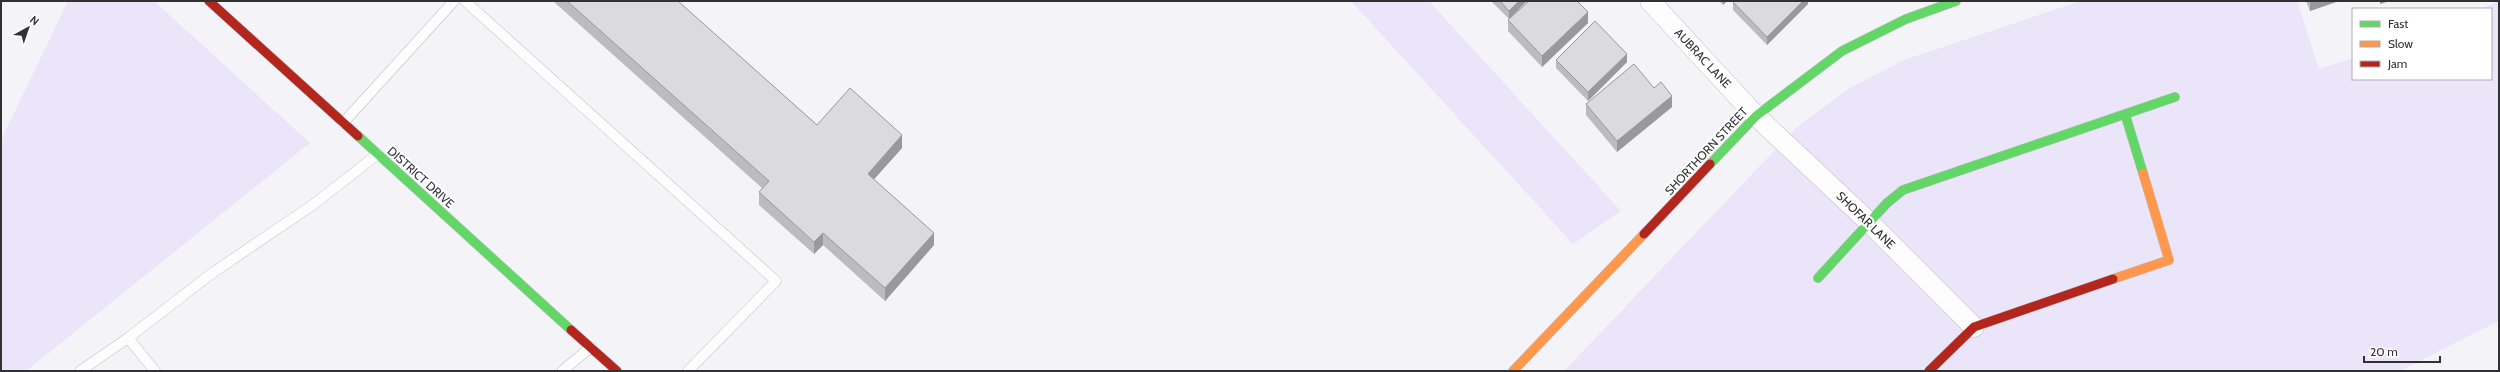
<svg xmlns="http://www.w3.org/2000/svg" width="2500" height="372" viewBox="0 0 2500 372" font-family="Cabin,sans-serif">
	<style>
		.green { fill: #eae5f9 }
		.lines { fill: none; stroke-linecap: round; stroke-linejoin: round }
		.lane-casing { stroke: #c0c0c3; stroke-width: 11 }
		.street-casing { stroke: #c0c0c3; stroke-width: 21 }
		.fast-casing { stroke: #c0c0c3; stroke-width: 10 }
		.slow-casing { stroke: #c0c0c3; stroke-width: 10 }
		.jam-casing { stroke: #c0c0c3; stroke-width: 10 }
		.lane { stroke: #fdfdfe; stroke-width: 10 }
		.street { stroke: #fdfdfe; stroke-width: 20 }
		.fast { stroke: #63d668; stroke-width: 9 }
		.slow { stroke: #ff974d; stroke-width: 9 }
		.jam { stroke: #b3261e; stroke-width: 9 }
		.wall { fill: #bcbbbf }
		.shaded-wall { fill: #99999b }
		.building { fill: #dbdade; stroke: #99999b }
		.labels { text-anchor: middle; dominant-baseline: central; stroke-width: 4; stroke-linejoin: round; paint-order: stroke }
		.street-label { font-size: 12px; fill: #313133; stroke: #fff }
	</style>
	<rect width="100%" height="100%" fill="#f4f3f8"/>
	<g class="green">
		<path d="M68,1h86l156,142 -284,228h-25v-231z"/>
		<path d="M1351,1h78l192,210 -48,33z"/>
		<path d="M2081,1h216l22,68 34,-11v21h138v-70h-10l18,-8v320l-99,50h-836l233,-244 51,-38 56,-29z"/>
	</g>
	<g class="lines">
		<defs>
			<g id="lane">
				<path d="M465,1l311,280 -88,90"/>
				<path d="M343,123l111,-122"/>
				<path d="M128,338l27,33"/>
				<path d="M80,371l48,-33 83,-64 103,-70 64,-50"/>
				<path d="M562,371l29,-24"/>
			</g>
			<path id="street" d="M1650,1l106,115 114,107 104,104"/>
			<g id="fast">
				<path d="M2125,114l18,59"/>
				<path d="M358,136l213,194"/>
				<path d="M1710,164l46,-48 86,-65 64,-32 50,-18"/>
				<path d="M1818,278l69,-75 16,-13 272,-93"/>
			</g>
			<g id="slow">
				<path d="M2113,279l56,-19 -26,-87"/>
				<path d="M1513,371l131,-137"/>
			</g>
			<g id="jam">
				<path d="M209,1l149,135"/>
				<path d="M1644,234l66,-70"/>
				<path d="M571,330l46,41"/>
				<path d="M1929,371l45,-44 139,-48"/>
			</g>
		</defs>
		<use href="#lane" class="lane-casing"/>
		<use href="#street" class="street-casing"/>
		<use href="#fast" class="fast-casing"/>
		<use href="#slow" class="slow-casing"/>
		<use href="#jam" class="jam-casing"/>
		<use href="#lane" class="lane"/>
		<use href="#street" class="street"/>
		<use href="#fast" class="fast"/>
		<use href="#slow" class="slow"/>
		<use href="#jam" class="jam"/>
	</g>
	<g class="wall">
		<path d="M553,1h125l139,124 85,23 -28,31 60,66 -49,56 -62,-56 -9,9 -55,-49v-13l3,-4z"/>
		<path d="M1491,1h36l-18,18z"/>
		<path d="M1719,1h8l-4,4z"/>
		<path d="M1808,1v3l-41,41 -34,-35v-8z"/>
		<path d="M2306,1h33l-29,10z"/>
		<path d="M1508,20l80,3 -46,44 -34,-36z"/>
		<path d="M1556,60l71,2 -39,39 -32,-33z"/>
		<path d="M1654,88l18,19 -55,45 -31,-37v-11z"/>
	</g>
	<g class="shaded-wall">
		<path d="M1519,1h8l-18,18v-8z"/>
		<path d="M1723,1h4l-4,4z"/>
		<path d="M1803,1h5v3l-41,41v-8z"/>
		<path d="M2310,1h29l-29,10z"/>
		<path d="M2380,1h10l-10,3z"/>
		<path d="M1588,12v11l-46,44v-11z"/>
		<path d="M1627,54v8l-39,39v-9z"/>
		<path d="M1672,96v11l-55,45v-11z"/>
		<path d="M902,135v13l-34,38v-12z"/>
		<path d="M823,233v12l-9,9v-12z"/>
		<path d="M934,233v12l-49,56v-13z"/>
	</g>
	<g class="building">
		<path d="M567,1h111l139,124 33,-37 52,47 -34,39 66,59 -49,55 -62,-55 -9,9 -55,-50 10,-11z"/>
		<path d="M1500,1h19l-10,10z"/>
		<path d="M1529,1h48l11,11 -46,44 -34,-36z"/>
		<path d="M1734,1h69l-36,36 -34,-35z"/>
		<path d="M1595,21l32,33 -39,38 -32,-32z"/>
		<path d="M1634,64l20,24 7,-6 11,14 -55,45 -31,-37z"/>
	</g>
	<g class="labels">
		<g class="street-label">
			<text transform="translate(1703 58) rotate(47)">AUBRAC LANE</text>
			<text transform="translate(1706 151) rotate(-47)">SHORTHORN STREET</text>
			<text transform="translate(421 177) rotate(42)">DISTRICT DRIVE</text>
			<text transform="translate(1866 220) rotate(44)">SHOFAR LANE</text>
		</g>
	</g>
	<rect width="2500" height="372" fill="none" stroke="#313133" stroke-width="4"/>
	<rect x="2352" y="8" width="140" height="72" fill="#ffffff" stroke="#adadad"/>
	<rect x="2360" y="21" width="20" height="6" fill="#63d668" stroke="#adadad"/>
	<text x="2388" y="28" font-size="12" fill="#313133">Fast</text>
	<rect x="2360" y="41" width="20" height="6" fill="#ff974d" stroke="#adadad"/>
	<text x="2388" y="48" font-size="12" fill="#313133">Slow</text>
	<rect x="2360" y="61" width="20" height="6" fill="#b3261e" stroke="#adadad"/>
	<text x="2388" y="68" font-size="12" fill="#313133">Jam</text>
	<g transform="translate(28 28) rotate(40)" stroke="#ffffff" stroke-width="3" paint-order="stroke">
	<path d="M0-3L7 15L0 10L-7 15Z" fill="#313133"/>
	<text y="-6" font-size="11" font-weight="bold" text-anchor="middle" fill="#313133">N</text>
	</g>
	<path d="M2364 356v6h76v-6" fill="none" stroke="#313133" stroke-width="2"/>
	<text x="2370" y="356" font-size="12" fill="#313133" stroke="#ffffff" stroke-width="3" paint-order="stroke">20 m</text>
</svg>
